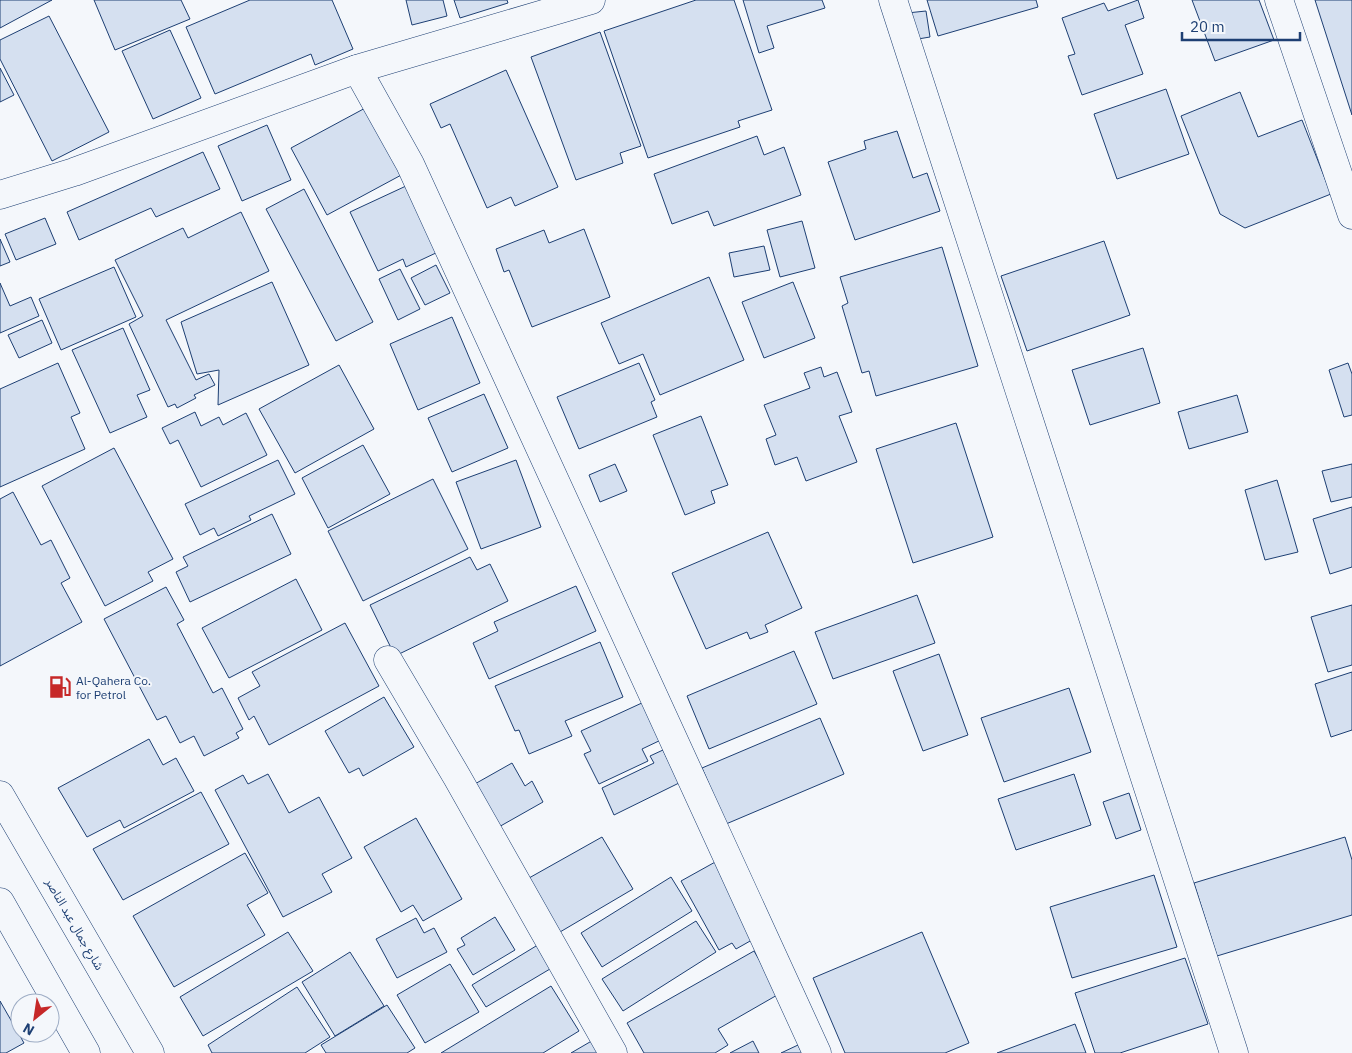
<svg xmlns="http://www.w3.org/2000/svg" width="1352" height="1053" viewBox="0 0 1352 1053" font-family="'IBM Plex Sans','Noto Sans Arabic',sans-serif">
	<style>
		.building { fill: #d5e0f0; stroke: #1d3f73 }
		.lines { fill: none; stroke-linecap: round; stroke-linejoin: round }
		.minor-casing { stroke: #1d3f73; stroke-width: 29 }
		.major-casing { stroke: #1d3f73; stroke-width: 29 }
		.minor { stroke: #f4f7fb; stroke-width: 28 }
		.major { stroke: #f4f7fb; stroke-width: 28 }
		.labels { text-anchor: middle; dominant-baseline: central; stroke-width: 4; stroke-linejoin: round; paint-order: stroke }
		.poi-label { font-size: 12px; fill: #1d3f73; stroke: #f4f7fb; text-anchor: start }
		.street-label { font-size: 12px; fill: #1d3f73; stroke: #f4f7fb }
	</style>
	<rect width="100%" height="100%" fill="#f4f7fb"/>
	<g class="building">
		<path d="M0,0h52l-52,28z"/>
		<path d="M94,0h87l9,19 -75,31z"/>
		<path d="M250,0h82l21,49 -38,16 -4,-11 -96,40 -29,-67z"/>
		<path d="M406,0h37l4,16 -35,9z"/>
		<path d="M454,0h53l1,3 -48,15z"/>
		<path d="M696,0h38l38,110 -34,11 2,6 -92,31 -44,-127z"/>
		<path d="M743,0h79l3,8 -58,18 7,22 -15,5z"/>
		<path d="M927,0h109l2,7 -100,29z"/>
		<path d="M1138,0l6,18 -19,7 18,49 -61,21 -14,-39 7,-2 -13,-36 42,-15 4,8z"/>
		<path d="M1192,0h67l15,40 -59,21z"/>
		<path d="M1315,0h37v115z"/>
		<path d="M926,11l4,26 -18,3 -5,-27z"/>
		<path d="M49,16l60,116 -57,29 -52,-102v-19z"/>
		<path d="M170,30l31,68 -48,21 -31,-68z"/>
		<path d="M600,32l41,114 -21,7 3,10 -47,17 -45,-123z"/>
		<path d="M0,68l14,27 -14,7z"/>
		<path d="M506,70l52,117 -43,19 -4,-9 -24,11 -37,-84 -9,4 -11,-24z"/>
		<path d="M1166,89l23,65 -72,25 -23,-65z"/>
		<path d="M1240,92l18,45 44,-17 29,74 -86,34 -25,-14 -39,-98z"/>
		<path d="M369,106l36,67 -78,42 -36,-67z"/>
		<path d="M267,125l24,55 -49,21 -24,-55z"/>
		<path d="M897,131l16,47 14,-5 13,38 -85,29 -27,-78 38,-13 -2,-8z"/>
		<path d="M757,136l7,19 20,-8 17,48 -87,31 -6,-15 -36,13 -18,-50z"/>
		<path d="M203,152l17,37 -64,28 -5,-9 -72,32 -12,-28z"/>
		<path d="M406,186l32,66 -32,15 -3,-8 -25,12 -28,-59z"/>
		<path d="M304,189l69,133 -37,19 -70,-132z"/>
		<path d="M241,212l28,59 -103,49 30,60 13,-6 6,11 -21,10 2,3 -19,10 -2,-4 -7,3 -39,-83 14,-8 -28,-56 68,-32 5,10z"/>
		<path d="M45,218l11,26 -40,16 -11,-26z"/>
		<path d="M802,221l13,47 -35,9 -13,-47z"/>
		<path d="M584,229l26,68 -78,30 -23,-57 -5,2 -8,-23 48,-19 5,13z"/>
		<path d="M0,239l10,23 -10,4z"/>
		<path d="M1104,241l26,74 -103,36 -26,-75z"/>
		<path d="M764,246l6,24 -36,7 -5,-24z"/>
		<path d="M942,247l36,119 -102,30 -7,-25 -7,2 -20,-67 6,-3 -8,-26z"/>
		<path d="M436,265l14,28 -25,12 -14,-27z"/>
		<path d="M114,267l22,50 -75,33 -22,-51z"/>
		<path d="M400,269l20,40 -22,11 -19,-41z"/>
		<path d="M709,277l35,83 -84,35 -17,-41 -24,10 -18,-41z"/>
		<path d="M272,282l37,83 -91,40 1,-35 -22,4 -16,-52z"/>
		<path d="M793,282l22,56 -51,20 -22,-56z"/>
		<path d="M0,283l10,23 21,-9 8,19 -39,17z"/>
		<path d="M452,317l28,66 -62,27 -28,-66z"/>
		<path d="M42,320l10,23 -33,15 -11,-23z"/>
		<path d="M123,328l27,62 -13,5 10,22 -37,16 -38,-83z"/>
		<path d="M1143,348l17,55 -70,22 -18,-55z"/>
		<path d="M58,363l22,50 -9,4 14,32 -85,38v-98z"/>
		<path d="M639,363l16,37 -4,2 6,15 -78,32 -22,-52z"/>
		<path d="M1348,363l4,11v41l-8,2 -15,-47z"/>
		<path d="M339,365l35,64 -79,44 -36,-64z"/>
		<path d="M821,367l3,10 13,-5 15,40 -13,4 18,46 -51,19 -9,-24 -22,8 -9,-26 10,-4 -12,-30 46,-17 -6,-15z"/>
		<path d="M484,394l24,54 -56,24 -24,-54z"/>
		<path d="M1237,395l11,37 -59,17 -11,-37z"/>
		<path d="M195,412l6,14 18,-9 4,8 23,-12 21,42 -66,32 -23,-47 -8,4 -8,-16z"/>
		<path d="M701,416l27,69 -17,6 4,12 -30,12 -32,-80z"/>
		<path d="M956,423l37,114 -80,26 -37,-114z"/>
		<path d="M363,445l27,49 -62,34 -26,-50z"/>
		<path d="M114,448l59,111 -25,13 5,9 -48,25 -63,-120z"/>
		<path d="M278,460l17,34 -46,22 2,4 -33,16 -4,-8 -14,7 -15,-31z"/>
		<path d="M516,460l25,67 -60,22 -25,-67z"/>
		<path d="M615,464l12,27 -27,11 -11,-27z"/>
		<path d="M1352,464v33l-21,5 -9,-31z"/>
		<path d="M433,479l35,70 -105,52 -35,-70z"/>
		<path d="M1277,480l21,72 -33,8 -20,-70z"/>
		<path d="M13,492l28,53 10,-5 19,38 -9,5 21,39 -82,44v-167z"/>
		<path d="M1352,507v60l-22,7 -17,-55z"/>
		<path d="M272,514l19,40 -101,48 -14,-30 12,-6 -5,-9z"/>
		<path d="M768,532l34,76 -37,17 3,7 -18,7 -3,-7 -41,17 -34,-76z"/>
		<path d="M470,557l7,13 13,-6 18,37 -113,55 -25,-51z"/>
		<path d="M296,579l26,51 -93,48 -27,-50z"/>
		<path d="M576,586l20,45 -107,48 -16,-36 25,-12 -4,-9z"/>
		<path d="M166,587l18,33 -7,4 36,69 9,-5 21,41 -7,4 3,5 -35,18 -10,-20 -14,7 -14,-27 -9,4 -53,-101z"/>
		<path d="M917,595l18,48 -102,36 -18,-47z"/>
		<path d="M1352,605v60l-24,7 -17,-55z"/>
		<path d="M345,623l34,63 -110,59 -15,-29 -5,4 -11,-22 22,-12 -8,-14z"/>
		<path d="M600,642l23,55 -58,24 7,15 -43,18 -10,-24 -4,1 -20,-45z"/>
		<path d="M794,651l23,53 -108,45 -22,-53z"/>
		<path d="M939,654l29,81 -45,16 -30,-80z"/>
		<path d="M1352,672v58l-21,7 -16,-53z"/>
		<path d="M1069,688l22,64 -87,30 -23,-64z"/>
		<path d="M384,697l30,50 -51,29 -4,-8 -10,5 -24,-42z"/>
		<path d="M644,702l19,37 -21,10 6,12 -49,23 -15,-30 7,-3 -10,-20z"/>
		<path d="M820,718l24,56 -118,50 -24,-56z"/>
		<path d="M149,739l14,26 13,-7 18,33 -70,37 -4,-8 -33,17 -29,-49z"/>
		<path d="M663,750l16,33 -65,32 -12,-27 52,-25 -4,-7z"/>
		<path d="M512,763l13,23 7,-5 11,21 -46,26 -24,-43z"/>
		<path d="M268,774l21,39 30,-16 33,61 -30,16 10,18 -49,25 -68,-127 28,-15 5,9z"/>
		<path d="M1074,774l17,51 -75,25 -18,-51z"/>
		<path d="M201,792l28,52 -106,56 -30,-51z"/>
		<path d="M1129,793l12,37 -25,9 -13,-37z"/>
		<path d="M416,818l46,81 -39,22 -10,-16 -12,7 -37,-65z"/>
		<path d="M602,837l31,52 -73,43 -31,-54z"/>
		<path d="M1345,837l7,23v55l-135,41 -23,-73z"/>
		<path d="M245,853l23,40 -21,12 18,30 -91,52 -41,-71z"/>
		<path d="M717,861l42,75 -23,13 -4,-6 -13,7 -38,-69z"/>
		<path d="M1154,875l23,72 -105,31 -22,-71z"/>
		<path d="M671,877l21,34 -90,56 -21,-34z"/>
		<path d="M495,917l20,33 -42,25 -16,-26 8,-4 -4,-7z"/>
		<path d="M416,918l8,15 10,-5 13,24 -50,26 -21,-39z"/>
		<path d="M696,921l20,31 -93,59 -21,-32z"/>
		<path d="M288,932l25,39 -110,65 -23,-39z"/>
		<path d="M922,932l47,111 -24,10h-100l-32,-75z"/>
		<path d="M541,943l14,23 -69,41 -14,-22z"/>
		<path d="M754,951l25,43 -61,35 10,16 -13,8h-71l-17,-30z"/>
		<path d="M350,952l34,54 -49,30 -33,-54z"/>
		<path d="M1185,958l23,66 -88,29h-25l-20,-60z"/>
		<path d="M450,964l29,48 -54,31 -28,-48z"/>
		<path d="M551,986l28,45 -36,22h-102z"/>
		<path d="M297,987l33,50 -25,16h-93l-4,-8z"/>
		<path d="M0,1001l24,42 -18,10h-6z"/>
		<path d="M387,1005l28,43 -8,5h-81l-5,-8z"/>
		<path d="M1075,1024l11,29h-89z"/>
		<path d="M595,1039l8,14h-32z"/>
		<path d="M753,1041l6,12h-29z"/>
		<path d="M798,1045l4,8h-21z"/>
	</g>
	<g class="lines">
		<defs>
			<g id="minor">
				<path d="M893,0l341,1053"/>
				<path d="M1279,0l73,215"/>
				<path d="M357,69l53,95 407,889"/>
				<path d="M0,195l74,-23 283,-103 234,-69"/>
				<path d="M388,660l69,117 156,276"/>
			</g>
			<g id="major">
				<path d="M0,795l150,258"/>
				<path d="M0,902l86,151"/>
			</g>
		</defs>
		<use href="#minor" class="minor-casing"/>
		<use href="#major" class="major-casing"/>
		<use href="#minor" class="minor"/>
		<use href="#major" class="major"/>
	</g>
	<defs>
		<symbol id="fuel-bare" viewBox="-9 -9 18 18"><path d="M-5.5-6h7V0h2V4h1.3V-2.5L3-4.5l.8-.8L6-3V5H2.5V1h-1V6h-7ZM-4.2-4.7v3.2H.2V-4.7Z" fill="#c62828" stroke="#f4f7fb" stroke-width="2.5" paint-order="stroke"/></symbol>
	</defs>
	<g fill-rule="evenodd">
		<use href="#fuel-bare" x="44" y="671" width="32" height="32"/>
	</g>
	<g class="labels">
		<g class="poi-label">
			<text x="76" y="680">Al-Qahera Co.<tspan x="76" dy="14">for Petrol</tspan></text>
		</g>
		<g class="street-label">
			<text transform="translate(75 924) rotate(60)">شارع جمال عبد الناصر</text>
		</g>
	</g>
	<g transform="translate(35 1018) rotate(210)"><circle r="24" fill="#f4f7fb" stroke="#9eadc5"/>
	<path d="M0-4L9 19L0 12L-9 19Z" fill="#c62828"/>
	<text y="-8" font-size="14" font-weight="bold" text-anchor="middle" fill="#1d3f73">N</text>
	</g>
	<path d="M1182 32v8h118v-8" fill="none" stroke="#1d3f73" stroke-width="2.5"/>
	<text x="1190" y="32" font-size="15" fill="#1d3f73" stroke="#f4f7fb" stroke-width="4" paint-order="stroke">20 m</text>
</svg>
